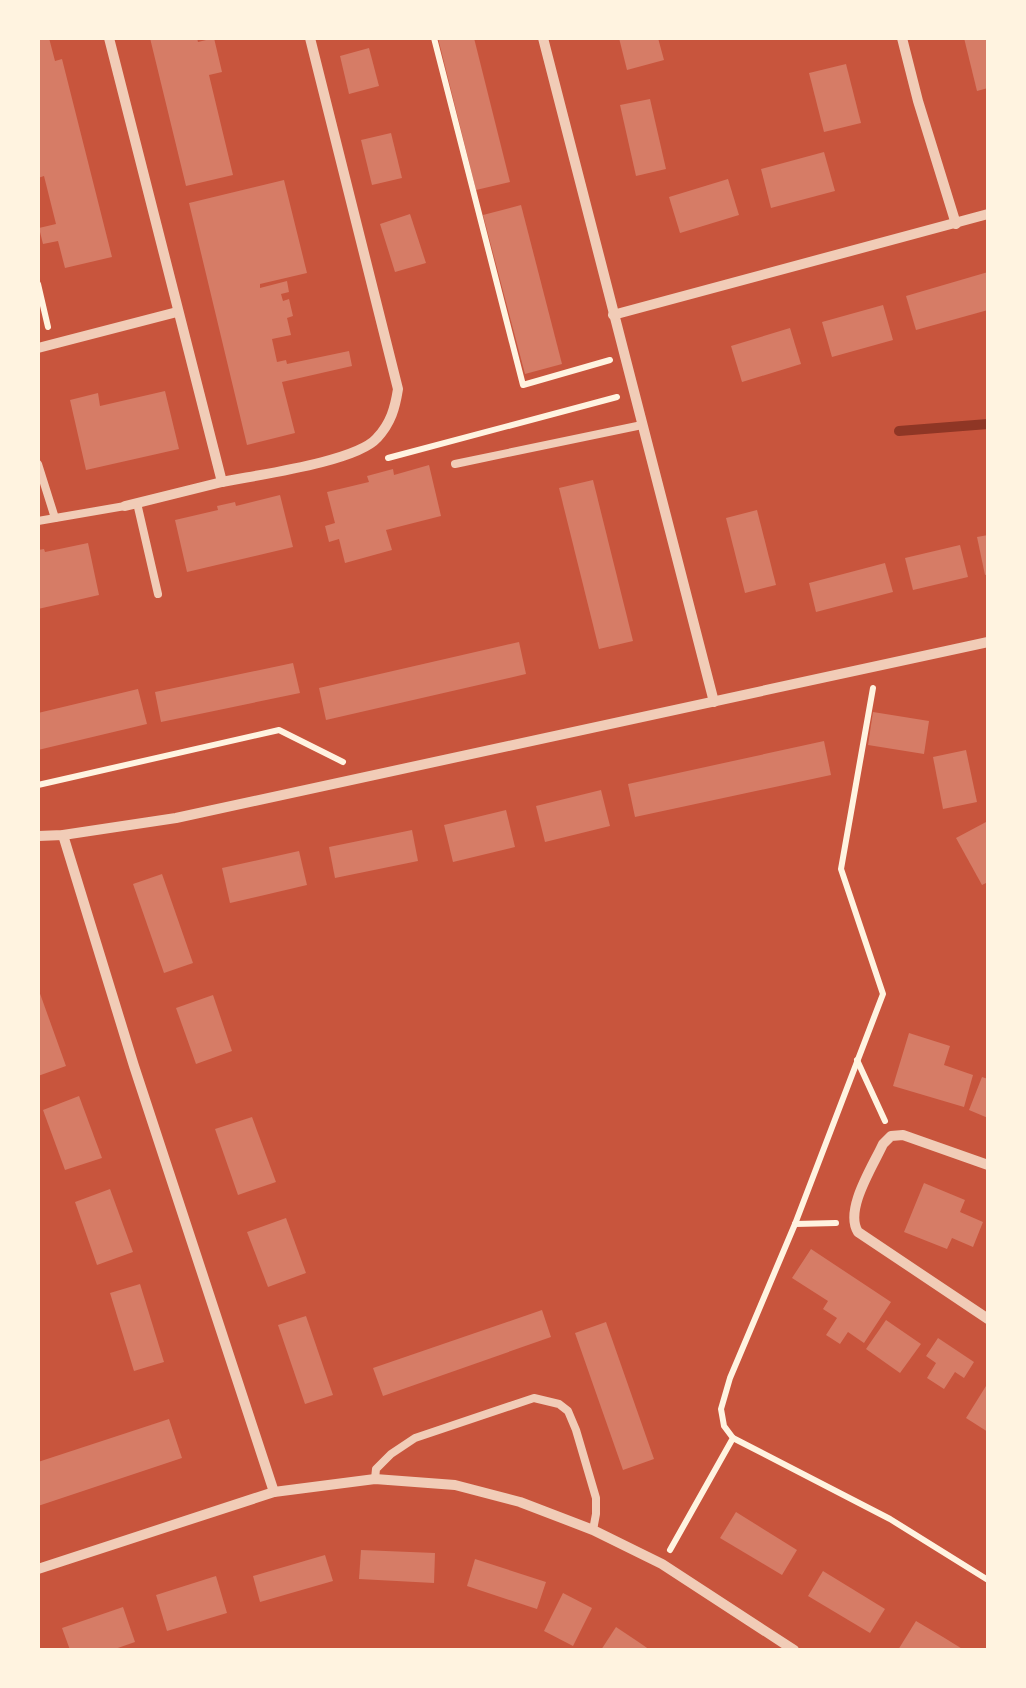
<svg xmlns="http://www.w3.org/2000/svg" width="1026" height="1688" viewBox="0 0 1026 1688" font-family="'Varela Round',sans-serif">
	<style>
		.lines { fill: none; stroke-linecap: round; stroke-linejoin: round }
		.stream { stroke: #8f3625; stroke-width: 10 }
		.building { fill: #d67c66 }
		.path { stroke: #fff3e0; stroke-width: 6 }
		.service { stroke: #f1ccb7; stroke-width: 8 }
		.minor { stroke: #f1ccb7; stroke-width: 10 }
	</style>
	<rect width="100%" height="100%" fill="#c8553d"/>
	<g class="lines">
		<path class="stream" d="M899,431l89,-7"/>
	</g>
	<g class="building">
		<path d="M49,38l6,23 7,-2 50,198 -47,11 -7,-27 -15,3 -4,-16 17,-4 -12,-48 -6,2v-138z"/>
		<path d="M150,38h47l1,4 16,-4 8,34 -13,3 24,100 -47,11z"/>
		<path d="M438,38h36l36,144 -34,8z"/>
		<path d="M619,38h39l6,22 -37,10z"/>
		<path d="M964,38h24v50l-11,3z"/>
		<path d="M369,48l10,38 -30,8 -9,-38z"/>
		<path d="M846,64l15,59 -37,9 -15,-59z"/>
		<path d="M650,99l16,70 -30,7 -16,-71z"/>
		<path d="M391,133l11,45 -30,7 -11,-45z"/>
		<path d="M824,152l11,39 -64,17 -10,-39z"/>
		<path d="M728,179l11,36 -59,18 -11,-36z"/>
		<path d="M284,180l23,93 -47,11v4l27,-7 2,11 -8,2 2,7 6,-2 4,17 -6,2 4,17 -19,4 5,23 9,-2 1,4 62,-13 3,15 -70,16 13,51 -48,12 -58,-242z"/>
		<path d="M521,205l41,159 -37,10 -42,-159z"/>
		<path d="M410,214l16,49 -31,9 -15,-48z"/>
		<path d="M988,272v38l-72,20 -10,-34z"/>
		<path d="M883,305l10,35 -61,17 -10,-35z"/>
		<path d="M790,328l11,36 -59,18 -11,-36z"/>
		<path d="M165,391l14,58 -93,21 -16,-70 28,-7 2,13z"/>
		<path d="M429,465l12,51 -55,14 6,20 -47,13 -6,-24 -10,3 -4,-16 10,-3 -8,-31 42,-10 -2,-6 26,-7 1,6z"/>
		<path d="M593,480l40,161 -34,8 -40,-161z"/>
		<path d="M280,495l13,52 -106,25 -12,-52 43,-10 -1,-4 18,-4 1,4z"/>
		<path d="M757,510l19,75 -31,8 -19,-75z"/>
		<path d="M988,535v39l-3,1 -8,-38z"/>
		<path d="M88,543l11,52 -61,14v-59l6,-1 1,3z"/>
		<path d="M960,545l8,32 -55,13 -8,-32z"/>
		<path d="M885,563l8,29 -77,20 -7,-29z"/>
		<path d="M519,642l7,32 -200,46 -7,-32z"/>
		<path d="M293,663l7,30 -139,29 -6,-30z"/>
		<path d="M138,689l9,35 -109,26v-37z"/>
		<path d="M873,712l56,9 -5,33 -56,-9z"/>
		<path d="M824,741l7,34 -196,42 -7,-33z"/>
		<path d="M966,750l11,52 -34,7 -10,-52z"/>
		<path d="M601,790l9,36 -65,16 -9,-36z"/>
		<path d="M506,810l9,37 -62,15 -9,-37z"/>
		<path d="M986,822l2,5v55l-6,3 -26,-47z"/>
		<path d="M412,830l6,31 -83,17 -6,-31z"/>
		<path d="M299,851l8,34 -77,18 -8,-35z"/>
		<path d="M162,874l31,89 -29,10 -31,-89z"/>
		<path d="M38,988l28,78 -28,10z"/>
		<path d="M213,995l19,56 -36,13 -20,-56z"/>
		<path d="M909,1033l41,13 -6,19 29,10 -9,32 -71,-21z"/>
		<path d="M982,1077l6,2v39l-19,-8z"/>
		<path d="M79,1096l23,62 -37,12 -22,-60z"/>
		<path d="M252,1117l24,65 -38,13 -23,-66z"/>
		<path d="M924,1183l41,17 -5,12 23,10 -10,25 -21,-9 -5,11 -43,-17z"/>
		<path d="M110,1189l23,63 -36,13 -22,-63z"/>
		<path d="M286,1218l20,55 -38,14 -21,-55z"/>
		<path d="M811,1249l80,53 -27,41 -16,-11 -8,12 -14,-9 11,-17 -14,-9 5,-8 -36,-23z"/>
		<path d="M140,1284l24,78 -30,9 -24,-78z"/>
		<path d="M542,1310l9,27 -168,59 -10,-28z"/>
		<path d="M306,1316l27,79 -28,9 -27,-79z"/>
		<path d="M886,1320l35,24 -21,29 -34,-24z"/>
		<path d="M606,1322l48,137 -31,11 -48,-137z"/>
		<path d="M938,1338l36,24 -10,16 -9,-6 -11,17 -17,-11 9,-15 -10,-7z"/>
		<path d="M986,1386l2,1v45l-22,-14z"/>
		<path d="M169,1419l13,39 -144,48v-44z"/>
		<path d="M736,1512l61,38 -15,25 -62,-37z"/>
		<path d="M361,1550l74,3 -1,30 -75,-4z"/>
		<path d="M325,1555l8,26 -73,21 -7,-26z"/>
		<path d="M475,1559l71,23 -9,27 -70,-23z"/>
		<path d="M823,1571l62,38 -15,24 -62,-37z"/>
		<path d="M216,1576l11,37 -60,18 -11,-36z"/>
		<path d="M563,1593l29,15 -19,38 -29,-15z"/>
		<path d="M123,1607l12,35 -23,8h-42l-8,-22z"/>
		<path d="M916,1621l27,16 21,13h-66z"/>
		<path d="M616,1627l24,16 10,7h-49z"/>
	</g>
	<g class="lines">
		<g class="path">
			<path d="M434,38l89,347 87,-25"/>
			<path d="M38,284l10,43"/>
			<path d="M388,458l229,-61"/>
			<path d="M38,785l241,-55 64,32"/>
			<path d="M857,1060l28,61"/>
			<path d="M795,1224l41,-1"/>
			<path d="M733,1438l157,81 98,61"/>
			<path d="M670,1550l63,-112 -9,-12 -3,-17 9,-31 65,-154 88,-230 -42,-125 32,-181"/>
		</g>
		<g class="service">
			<path d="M38,464l17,54"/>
			<path d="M455,464l187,-39"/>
			<path d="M137,503l21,91"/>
			<path d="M38,521l87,-15"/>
			<path d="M375,1479l1,-10 15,-15 24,-16 119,-40 25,6 9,7 8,19 20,68v16l-3,16"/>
		</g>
		<g class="minor">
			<path d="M109,38l113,444 -97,24"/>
			<path d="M543,38l171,664"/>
			<path d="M902,38l16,63 38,123"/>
			<path d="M613,315l375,-101"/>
			<path d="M38,348l139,-36"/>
			<path d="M222,482c34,-7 134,-20 155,-44 14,-15 18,-30 21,-49l-88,-351"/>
			<path d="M63,835l71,231 140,426"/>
			<path d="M38,836l25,-1 113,-17 812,-176"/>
			<path d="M988,1165l-85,-30 -12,1 -8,8c-10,22 -39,66 -25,88l130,87"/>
			<path d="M38,1569l236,-77 101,-13 80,6 65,17 73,28 69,34 132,86"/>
		</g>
	</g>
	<rect width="1026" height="1688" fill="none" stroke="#fff3e0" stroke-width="80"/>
</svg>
